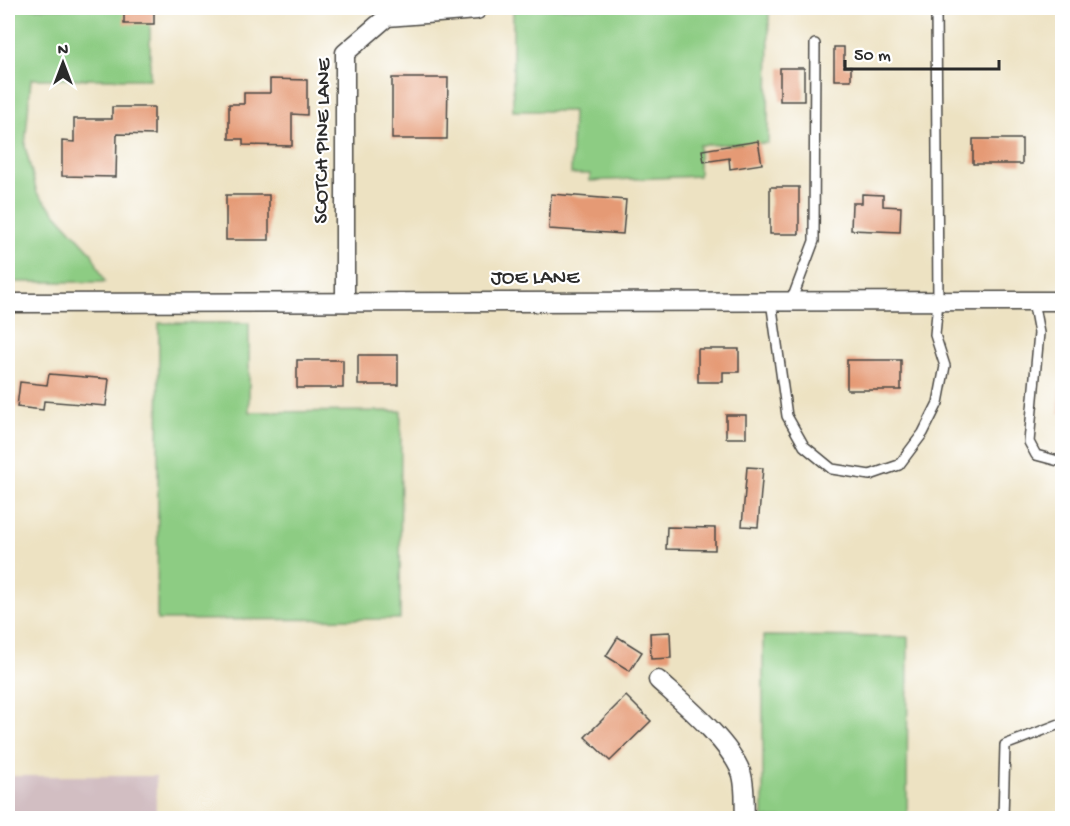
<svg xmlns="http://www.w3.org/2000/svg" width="1070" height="826" viewBox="0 0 1070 826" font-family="'Gochi Hand',sans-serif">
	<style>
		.industrial { fill: #d2bec2 }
		.green { fill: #8dcc83; stroke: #5c7c57; stroke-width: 1.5 }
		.building { fill: #e59a75 }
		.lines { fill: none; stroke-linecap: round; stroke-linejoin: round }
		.lane-casing { stroke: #484642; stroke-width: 12 }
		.street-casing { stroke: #484642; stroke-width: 21 }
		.lane { stroke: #fff; stroke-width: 9 }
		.street { stroke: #fff; stroke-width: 18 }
		.labels { text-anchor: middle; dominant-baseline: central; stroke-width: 4.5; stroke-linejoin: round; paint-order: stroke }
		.street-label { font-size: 21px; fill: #2b2b2b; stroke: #fff }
	</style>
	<rect width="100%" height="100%" fill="#fff"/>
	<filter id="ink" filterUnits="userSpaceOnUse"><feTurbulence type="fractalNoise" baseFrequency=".0167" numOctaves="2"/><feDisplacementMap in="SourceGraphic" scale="12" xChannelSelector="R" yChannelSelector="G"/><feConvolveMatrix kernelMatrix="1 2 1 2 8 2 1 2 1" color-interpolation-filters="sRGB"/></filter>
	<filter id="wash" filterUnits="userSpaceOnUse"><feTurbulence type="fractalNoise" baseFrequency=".008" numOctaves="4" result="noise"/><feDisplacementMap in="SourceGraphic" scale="24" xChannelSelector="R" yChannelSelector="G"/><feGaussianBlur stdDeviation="1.35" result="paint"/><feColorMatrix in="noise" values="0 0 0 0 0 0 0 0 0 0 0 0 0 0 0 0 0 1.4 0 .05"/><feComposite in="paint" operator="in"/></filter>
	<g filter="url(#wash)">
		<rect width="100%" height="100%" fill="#ede2c2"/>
		<rect class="industrial" x="8" y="776" width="148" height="42"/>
		<g class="green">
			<path d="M8,8h142v71h-119l-6,67 12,47 54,59 14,30h-97z"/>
			<path d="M513,8h256l-1,135 -69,2v31l-109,5v-7h-19l2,-63h-60z"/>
			<path d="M159,323h90v89l152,-1 -1,208 -243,1z"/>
			<path d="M763,636l145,1 -1,181h-144z"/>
		</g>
		<g id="blocks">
			<g class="building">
				<rect x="124" y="8" width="30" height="16"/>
				<path d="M834,47h10v20h7v13h-17z"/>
				<rect x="780" y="68" width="24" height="33"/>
				<path d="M392,78h56l-1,61h-55z"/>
				<path d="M270,79l37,1v35l-15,-1v32l-49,-1v-6h-14v-35h15v-11h26z"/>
				<path d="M112,107h42v28l-37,-1 -1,43 -54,-1v-35l12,1v-23h38z"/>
				<rect x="973" y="139" width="49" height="25"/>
				<path d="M758,141l4,23 -32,5 -1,-11 -25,4 -2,-12z"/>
				<rect x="770" y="187" width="29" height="47"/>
				<path d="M551,194l75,6 -3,34 -74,-5z"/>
				<path d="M862,194l21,1v11l18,1 -1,25 -49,-2 1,-27h10z"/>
				<rect x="226" y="195" width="43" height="45"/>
				<path d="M698,349h41v23h-16v10h-25z"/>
				<rect x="358" y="355" width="40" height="30"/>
				<rect x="297" y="360" width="46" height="28"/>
				<rect x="847" y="360" width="54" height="30"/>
				<path d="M49,374l60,5 -3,27 -62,-5 -1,9 -26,-3 3,-25 27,3z"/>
				<rect x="1059" y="389" width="3" height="24"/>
				<rect x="726" y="415" width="20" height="23"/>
				<path d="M747,467l16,1 -5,59 -16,-1z"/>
				<path d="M667,527l48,1v22l-49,-1z"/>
				<path d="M670,632l1,26 -20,1 -1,-26z"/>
				<path d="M618,637l24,15 -12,19 -24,-15z"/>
				<path d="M626,696l25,25 -41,40 -25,-24z"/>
			</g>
		</g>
	</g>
	<g filter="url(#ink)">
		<use href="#blocks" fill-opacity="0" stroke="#484642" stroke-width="1.5"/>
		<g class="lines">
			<defs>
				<g id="lane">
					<path d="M771,301l16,115 17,30 28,23 38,6 29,-10 24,-32 15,-30 7,-37 -10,-31 3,-34 -2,-293"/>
					<path d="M1033,301l6,32 -10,109 7,13 26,7"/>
					<path d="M791,302l23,-61 1,-197"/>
					<path d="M1003,818l2,-73 57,-22"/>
				</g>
				<g id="street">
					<path d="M345,302v-249l42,-36 90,-7"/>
					<path d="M8,303l1054,-2"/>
					<path d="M658,680c25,23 71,61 83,92 5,13 3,33 4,46"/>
				</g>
			</defs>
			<use href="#lane" class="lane-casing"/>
			<use href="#street" class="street-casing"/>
			<use href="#lane" class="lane"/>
			<use href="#street" class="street"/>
		</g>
	</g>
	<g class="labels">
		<g class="street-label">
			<text transform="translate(324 141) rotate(-89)">SCOTCH PINE LANE</text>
			<text x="535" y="279">JOE LANE</text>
		</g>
	</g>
	<rect width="1070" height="826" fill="none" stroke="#fff" stroke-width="30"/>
	<g transform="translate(63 63)" stroke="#ffffff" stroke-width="4.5" paint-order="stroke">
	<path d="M0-4.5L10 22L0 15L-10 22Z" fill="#2b2b2b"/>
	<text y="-9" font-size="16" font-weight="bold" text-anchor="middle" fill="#2b2b2b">N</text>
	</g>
	<path d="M845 60v9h154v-9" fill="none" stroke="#2b2b2b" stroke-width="3"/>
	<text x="854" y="60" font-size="18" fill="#2b2b2b" stroke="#ffffff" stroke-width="4.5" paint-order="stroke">50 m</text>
</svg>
